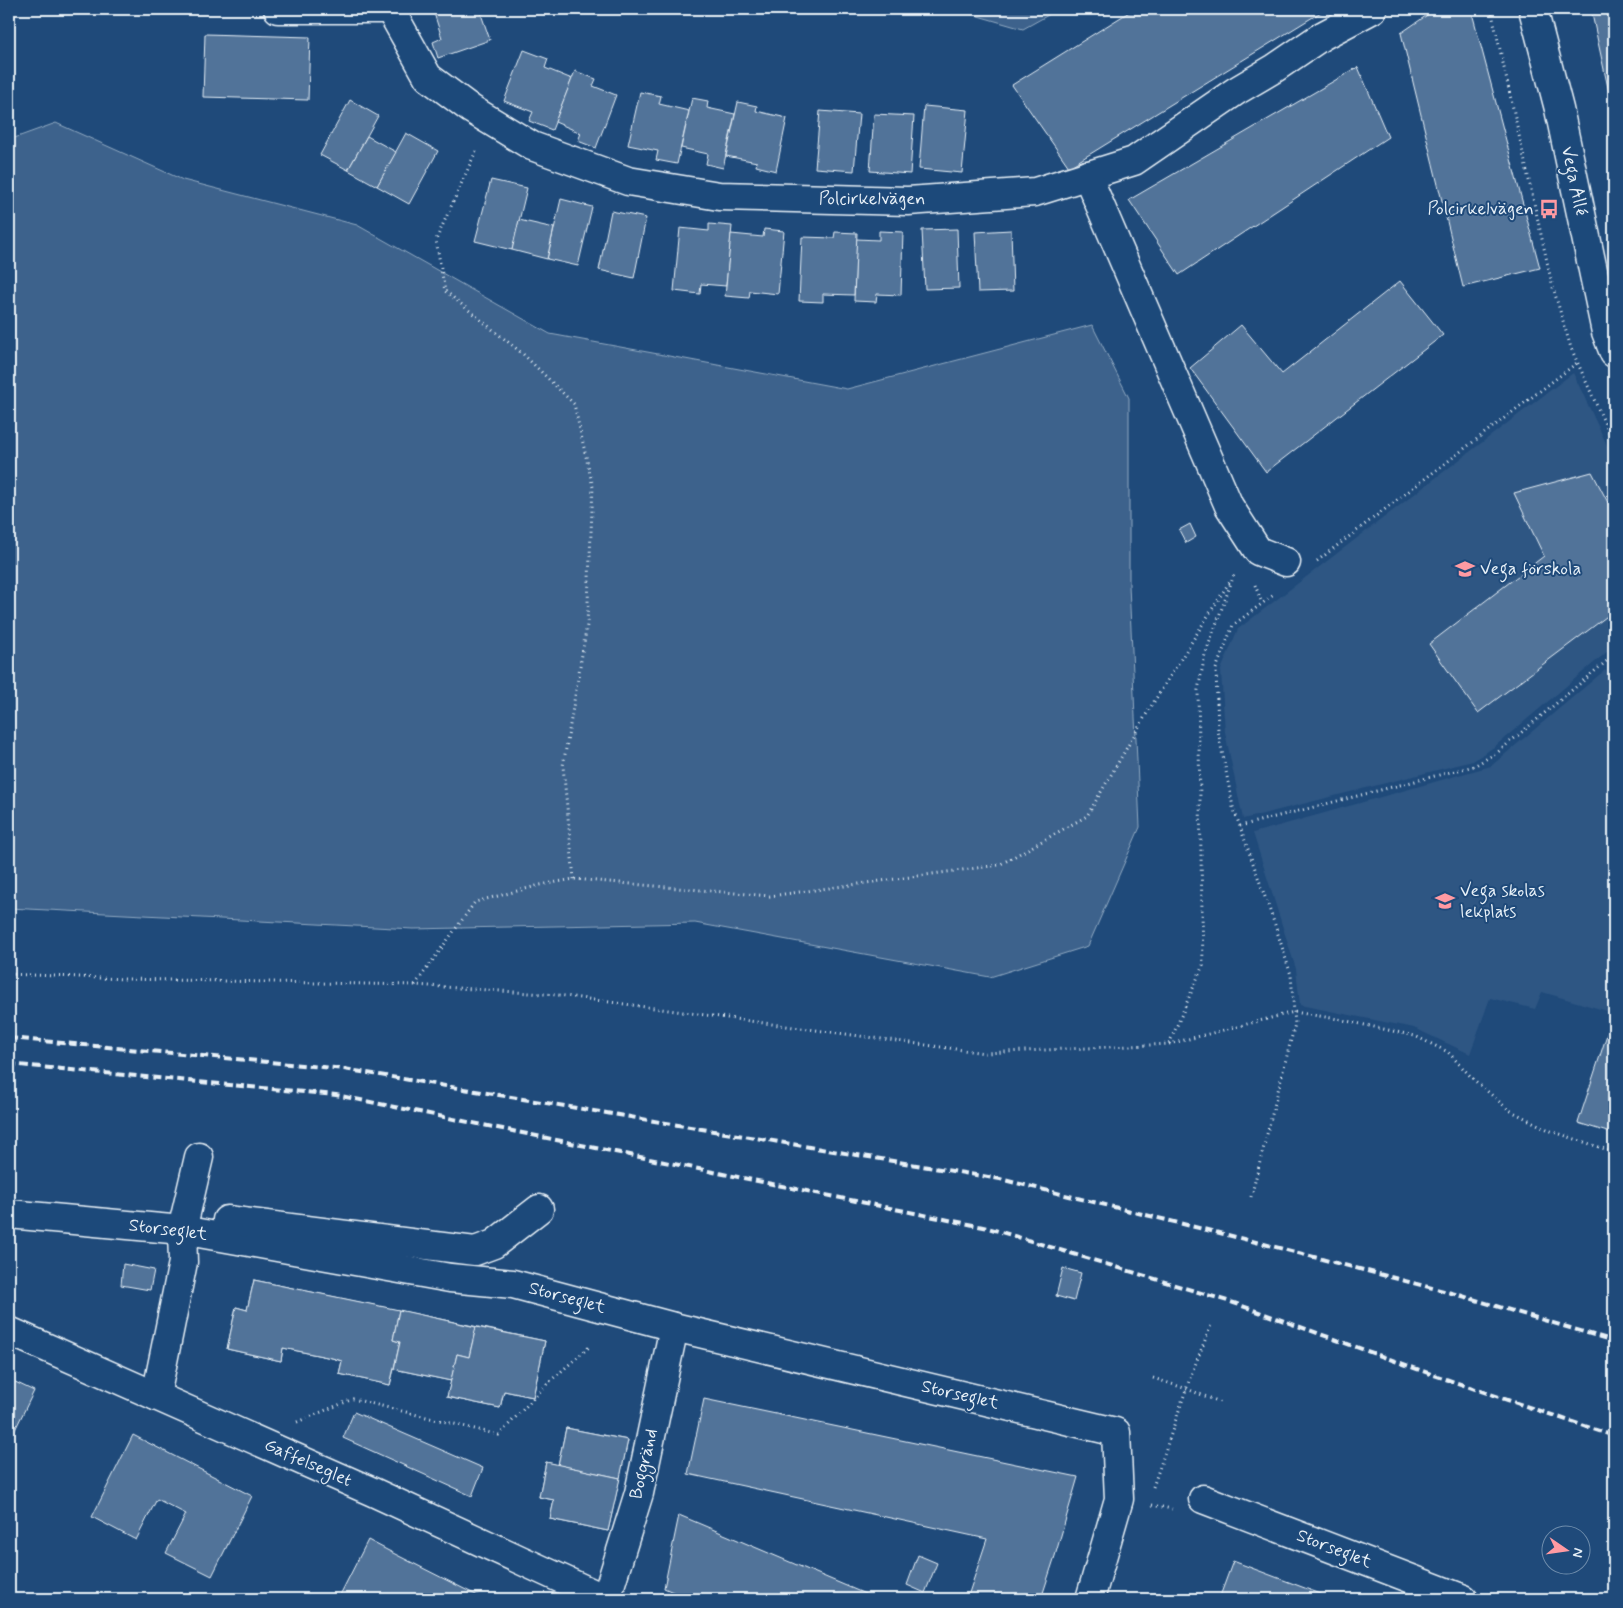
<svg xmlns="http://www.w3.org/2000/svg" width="1623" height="1608" viewBox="0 0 1623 1608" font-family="Mynerve,sans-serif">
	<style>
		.built { fill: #2e5683 }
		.green { fill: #3c628c; stroke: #92aac2 }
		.building { fill: #517399; stroke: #e8f1f8 }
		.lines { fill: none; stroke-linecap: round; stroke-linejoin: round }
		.minor-casing { stroke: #e8f1f8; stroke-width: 31 }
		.path { stroke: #e8f1f8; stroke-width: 3; stroke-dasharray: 1 4; stroke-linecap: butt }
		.minor { stroke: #1f4a7a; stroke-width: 28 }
		.rail { stroke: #e8f1f8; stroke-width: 4; stroke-dasharray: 8 4; stroke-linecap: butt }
		.labels { text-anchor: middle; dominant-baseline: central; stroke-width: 4; stroke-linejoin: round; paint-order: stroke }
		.street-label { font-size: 18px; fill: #e8f1f8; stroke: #1f4a7a }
		.poi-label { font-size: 18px; fill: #e8f1f8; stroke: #1f4a7a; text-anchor: start }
	</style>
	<rect width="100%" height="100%" fill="#1f4a7a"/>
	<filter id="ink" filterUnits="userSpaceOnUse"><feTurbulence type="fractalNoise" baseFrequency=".02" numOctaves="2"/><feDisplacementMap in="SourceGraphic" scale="10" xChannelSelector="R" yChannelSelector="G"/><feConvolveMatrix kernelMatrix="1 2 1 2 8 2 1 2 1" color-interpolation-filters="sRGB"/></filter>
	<g filter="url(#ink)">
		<g class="built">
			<path d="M1573,373l41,87v186l-120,101 -21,14 -230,58 -18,-87 -4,-62 17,-41z"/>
			<path d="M1605,670l9,11v332l-72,-21 -7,17 -45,-11 -20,56 -56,-26 -114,-23 -4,-36 -43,-136 238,-67z"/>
		</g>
		<g class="green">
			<path d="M954,9h105l-36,20z"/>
			<path d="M56,123l127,57 174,45 193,109 297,55 245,-64 37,73v187l11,242 -52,119 -98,31 -295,-54 -282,6 -404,-21v-768z"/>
		</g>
		<g class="building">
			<path d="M436,9h53l1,2 -9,3 9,26 -52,18 -5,-16 9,-4 -9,-28z"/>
			<path d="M1134,9h192l-257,158 -57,-82z"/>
			<path d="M1436,9h35l69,259 -77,19 -62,-254z"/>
			<path d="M1591,9h23v106l-16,-73z"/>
			<path d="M205,34l105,3 -2,63 -105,-3z"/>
			<path d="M524,50l24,9 -3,9 27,11 -20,51 -23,-9 4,-9 -29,-11z"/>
			<path d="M1358,67l30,70 -209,138 -50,-75z"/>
			<path d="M575,71l21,8 -3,7 23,9 -20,53 -18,-7 3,-8 -26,-11z"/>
			<path d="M640,92l21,4 -2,8 30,7 -12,53 -21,-4 2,-9 -30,-6z"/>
			<path d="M692,98l16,3 -1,7 28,6 -12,54 -17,-4 2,-10 -27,-6z"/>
			<path d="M350,100l28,16 -30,54 -28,-15z"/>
			<path d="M738,102l19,4 -1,5 31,7 -11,53 -20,-5 1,-4 -31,-6z"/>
			<path d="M924,106l44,4 -6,63 -43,-4z"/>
			<path d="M820,111l39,3 -5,57 -39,-3z"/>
			<path d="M874,114l40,2 -4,58 -40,-3z"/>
			<path d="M406,133l32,18 -29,53 -32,-18z"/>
			<path d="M367,136l29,16 -19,34 -29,-16z"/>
			<path d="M491,180l36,8 -15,62 -37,-9z"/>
			<path d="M561,199l31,8 -14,59 -31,-7z"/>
			<path d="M611,211l35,7 -12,60 -35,-8z"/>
			<path d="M519,220l35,8 -7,31 -35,-9z"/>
			<path d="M709,224l23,2 -6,60 -25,-2 -1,10 -26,-3 6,-63 29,3z"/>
			<path d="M764,229l20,2 -6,63 -28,-3 -1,7 -24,-2 6,-62 32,3z"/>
			<path d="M957,229l2,59 -34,1 -3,-59z"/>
			<path d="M1011,230l2,61 -35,1 -3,-60z"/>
			<path d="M879,231l24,1 -2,63 -24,-1 -1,8 -22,-1 2,-62 23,1z"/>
			<path d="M835,232l22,1 -3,62 -31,-1v8l-24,-1 3,-64 32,1z"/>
			<path d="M1400,281l43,54 -177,137 -76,-104 51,-43 41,49z"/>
			<path d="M1592,472l22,42v97l-136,102 -49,-69 115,-88 -30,-63z"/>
			<path d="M1190,524l6,13 -10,6 -7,-13z"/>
			<path d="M1614,1013v121l-36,-11z"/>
			<path d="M123,1264l31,6 -4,20 -29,-5z"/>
			<path d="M1063,1268l18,5 -7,28 -18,-5z"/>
			<path d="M254,1280l291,61 -12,56 -29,-6 -4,17 -53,-11 4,-16 -57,-12 -4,16 -51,-11 3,-13 -10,-3 -49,-10 -2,13 -54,-12 9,-42 11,3z"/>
			<path d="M254,1280l145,30 -6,30 7,2 -10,43 -51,-11 3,-13 -10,-3 -49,-10 -2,13 -54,-12 9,-42 11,3z"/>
			<path d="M399,1310l77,17 -7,30 -12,-3 -6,27 -57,-12 6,-27 -7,-2z"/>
			<path d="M476,1327l69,14 -12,56 -29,-6 -4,17 -53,-11 10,-43 12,3z"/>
			<path d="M9,1379l25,12 -25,51z"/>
			<path d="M704,1399l374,78 -23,79 -14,43h-74l20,-60 -299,-65z"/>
			<path d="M354,1412l129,56 -11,28 -129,-58z"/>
			<path d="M566,1428l62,12 -20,91 -58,-12 4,-19 -15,-3 7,-35 12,3z"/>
			<path d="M566,1428l62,12 -8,38 -62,-13z"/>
			<path d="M133,1435l119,61 -40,80 -46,-23 20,-39 -29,-15 -21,41 -44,-23z"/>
			<path d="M546,1462l74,16 -12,53 -58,-12 4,-19 -15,-3z"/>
			<path d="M679,1515l198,84h-188l-25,-11z"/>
			<path d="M368,1540l19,10 97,49h-146z"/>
			<path d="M918,1555l19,8 -12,30 -18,-8z"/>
			<path d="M1233,1561l101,38h1h-116z"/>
		</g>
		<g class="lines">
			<defs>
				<g id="minor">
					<path d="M278,9h112"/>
					<path d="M390,9l38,68 43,32 61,37 96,35 91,15 189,5 127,-9 99,-31 102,-70 39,-23 47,-32 51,-27"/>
					<path d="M1533,9l26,100 47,223 8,21"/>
					<path d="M1087,175l142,331 29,45 28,11"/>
					<path d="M9,1214l173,16 268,48 63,6 161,43 442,105 3,67 -29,100"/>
					<path d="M227,1220l248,31 19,-7 45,-35"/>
					<path d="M9,1331l364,161 232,107"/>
					<path d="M156,1396l27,-134 -1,-32 17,-73"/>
					<path d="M1203,1499l261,100"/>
					<path d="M606,1599l33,-106 35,-166"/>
				</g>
			</defs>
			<use href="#minor" class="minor-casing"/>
			<g class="path">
				<path d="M1491,9l61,275 19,64 43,96"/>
				<path d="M476,151l-40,89 9,51 78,63 51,50 19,83 -6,138 -24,141 11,113"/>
				<path d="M1317,561l261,-199"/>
				<path d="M1255,585l7,18"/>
				<path d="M1240,826l234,-60 24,-14 116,-97"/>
				<path d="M9,974l115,5 291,6 143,10 427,58 184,-9 34,-79 -5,-275 7,-35 30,-83"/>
				<path d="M415,985l60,-83 65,-17 34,-6 196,17 229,-31 88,-49 63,-108 80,-127"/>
				<path d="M1169,1044l125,-32 44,7 77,17 33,16 26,28 35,30 42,21 63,21"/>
				<path d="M1251,1197l44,-173 -4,-49 -16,-50 -42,-118 -15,-76 -2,-62 17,-44 42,-31"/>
				<path d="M1153,1378l34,11 33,13"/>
				<path d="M297,1422l56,-23 146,36 49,-52 41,-36"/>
				<path d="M1153,1487l38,-112 21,-52"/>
				<path d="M1152,1505l20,4"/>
			</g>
			<use href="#minor" class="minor"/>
			<g class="rail">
				<path d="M9,1038l335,31 656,110 264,65 195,51 155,46"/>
				<path d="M9,1064l327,31 652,133 246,75 197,71 183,62"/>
			</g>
		</g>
	</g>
	<defs>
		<symbol id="bus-bare" viewBox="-9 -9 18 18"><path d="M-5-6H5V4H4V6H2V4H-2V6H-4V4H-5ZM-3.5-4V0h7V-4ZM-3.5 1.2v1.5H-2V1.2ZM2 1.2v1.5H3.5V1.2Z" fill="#ff9aa2" stroke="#1f4a7a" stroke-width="2.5" paint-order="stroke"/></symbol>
		<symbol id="school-bare" viewBox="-9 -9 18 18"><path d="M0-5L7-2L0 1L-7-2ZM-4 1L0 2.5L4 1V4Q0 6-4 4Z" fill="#ff9aa2" stroke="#1f4a7a" stroke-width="2.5" paint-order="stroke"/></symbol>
	</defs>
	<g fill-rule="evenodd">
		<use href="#bus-bare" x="1535" y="195" width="28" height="28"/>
		<use href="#school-bare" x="1451" y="555" width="28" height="28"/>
		<use href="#school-bare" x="1431" y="887" width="28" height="28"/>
	</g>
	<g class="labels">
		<g class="street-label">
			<text transform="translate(1574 181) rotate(78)">Vega Allé</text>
			<text x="872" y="199">Polcirkelvägen</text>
			<text transform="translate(168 1230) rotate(7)">Storseglet</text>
			<text transform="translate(567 1298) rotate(15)">Storseglet</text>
			<text transform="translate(960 1395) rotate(13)">Storseglet</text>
			<text transform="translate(308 1463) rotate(24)">Gaffelseglet</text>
			<text transform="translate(644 1464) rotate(-77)">Boggränd</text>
			<text transform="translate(1334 1549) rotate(21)">Storseglet</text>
		</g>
		<g class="poi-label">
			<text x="1534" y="209" text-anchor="end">Polcirkelvägen</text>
			<text x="1480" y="569">Vega förskola</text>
			<text x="1460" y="891">Vega skolas<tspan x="1460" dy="21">lekplats</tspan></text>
		</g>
	</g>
	<rect width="1623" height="1608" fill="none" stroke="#1f4a7a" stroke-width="30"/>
	<rect x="15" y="15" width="1593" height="1578" fill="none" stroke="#e8f1f8" stroke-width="2" filter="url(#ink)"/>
	<g transform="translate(1566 1550) rotate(103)"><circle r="24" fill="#1f4a7a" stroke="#6f8dac"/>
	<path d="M0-4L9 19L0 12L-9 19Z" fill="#ff9aa2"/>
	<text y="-8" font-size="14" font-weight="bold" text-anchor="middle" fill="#e8f1f8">N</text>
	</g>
</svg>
